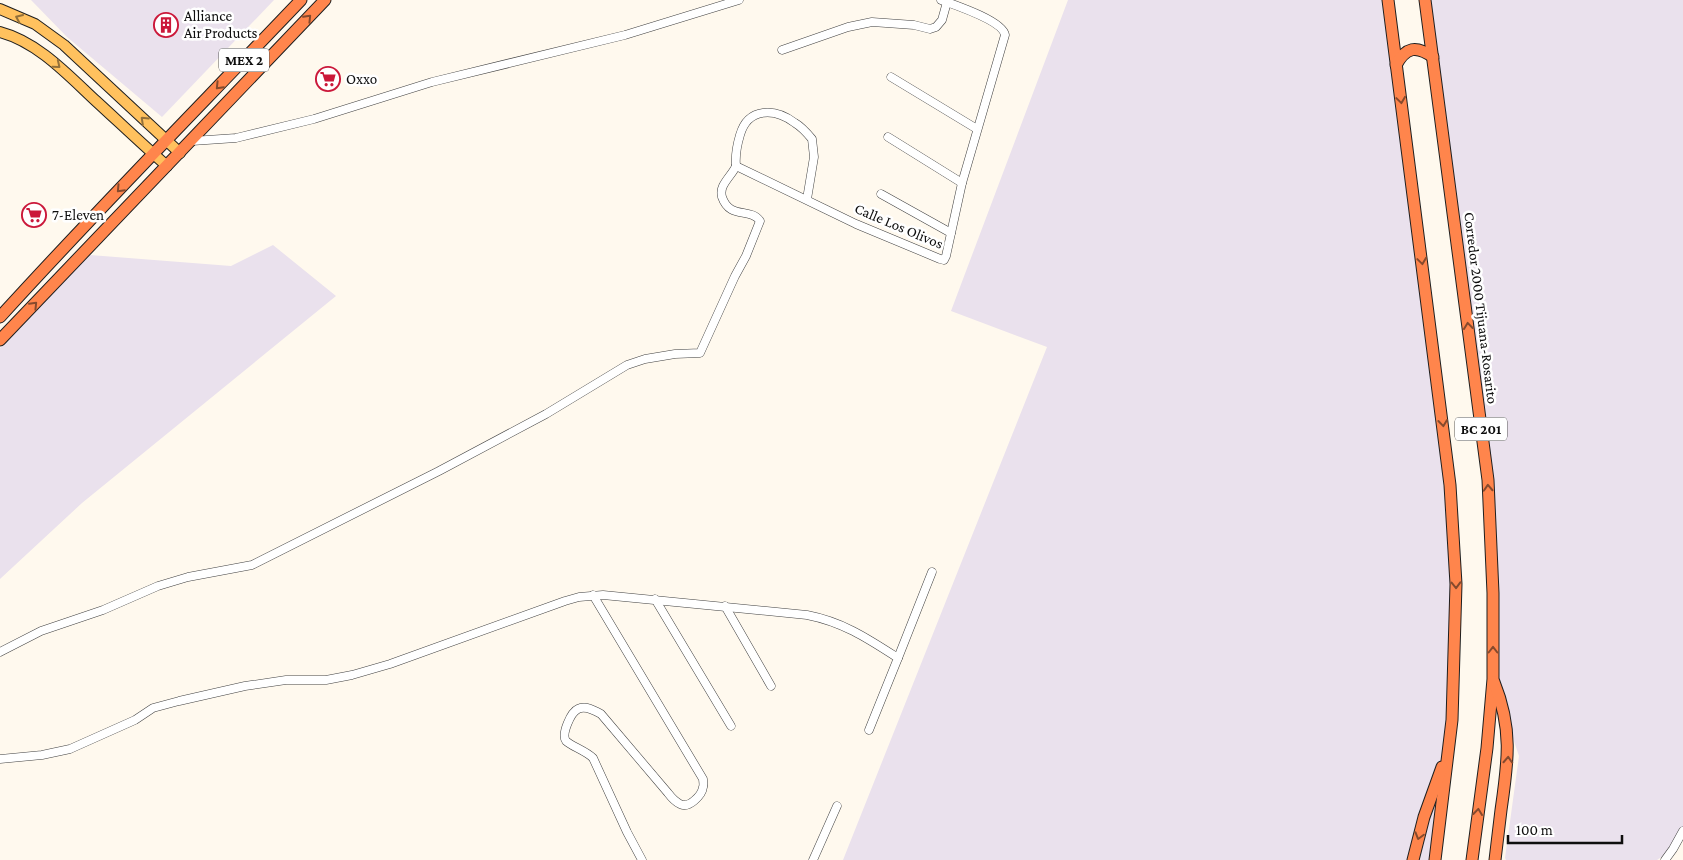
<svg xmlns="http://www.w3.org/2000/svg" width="1683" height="860" viewBox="0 0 1683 860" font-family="'Crimson Pro',serif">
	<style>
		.industrial { fill: #eae1ed }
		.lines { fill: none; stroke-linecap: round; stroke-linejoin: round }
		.minor-casing { stroke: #414141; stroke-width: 9 }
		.major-casing { stroke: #1f1f1f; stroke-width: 12 }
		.highway-casing { stroke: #1f1f1f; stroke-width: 13 }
		.minor { stroke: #fff; stroke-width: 8 }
		.major { stroke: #ffc15e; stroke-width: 10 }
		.highway { stroke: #ff854c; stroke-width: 11 }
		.oneway { stroke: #93703a }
		.oneway2 { stroke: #864a2d }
		.labels { text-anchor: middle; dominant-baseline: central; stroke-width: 5; stroke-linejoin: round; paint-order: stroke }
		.shield { fill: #fff; stroke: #565656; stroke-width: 1 }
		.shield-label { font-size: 14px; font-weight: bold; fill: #0e0e0e }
		.poi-label { font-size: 15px; fill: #0e0e0e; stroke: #fff; text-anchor: start }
		.street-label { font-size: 15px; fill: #0e0e0e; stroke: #fff }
	</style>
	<rect width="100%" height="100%" fill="#fff9ee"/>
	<g class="industrial">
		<path d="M31,0h243l-112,117 -95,-80z"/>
		<path d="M1068,0h320l62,485 2,235 -17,140h-592l204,-513 -96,-36z"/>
		<path d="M1424,0h259v829l-10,20 -16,11h-151l-1,-2 14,-102 -26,-77 -5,-199z"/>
		<path d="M273,245l63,51 -254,207 -82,76v-231l90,-93 141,11z"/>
	</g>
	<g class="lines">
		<defs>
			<g id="minor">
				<path d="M782,50l66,-23 24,-5 42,3 16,4 6,-2 6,-7 5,-18"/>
				<path d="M891,77l86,52"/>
				<path d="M888,137l74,46"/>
				<path d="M192,141l44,-3 78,-19 118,-37 193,-47 114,-35"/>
				<path d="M736,166l120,58 84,35 4,1 2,-4 16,-73 43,-148c-2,-14 -50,-30 -64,-35"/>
				<path d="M736,166c-1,-11 1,-21 4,-31 8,-28 35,-27 55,-12 7,4 12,10 17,16l2,18 -7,42"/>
				<path d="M881,194l70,39"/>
				<path d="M593,595l110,184c0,1 1,7 0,8 -1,8 -14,22 -23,17 -4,-2 -9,-7 -12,-11l-67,-79c-7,-4 -16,-9 -23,-5 -7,3 -17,25 -12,32 5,5 20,10 27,17l34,74 15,28"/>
				<path d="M655,599l76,127"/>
				<path d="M725,606l46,80"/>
				<path d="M0,652l41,-21 62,-21 55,-24 30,-9 64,-12 187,-94 107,-57 81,-49 18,-6 30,-5 25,-1 35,-77 11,-20 14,-35c-10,-14 -30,-1 -38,-24 -1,-4 -1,-7 1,-11 4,-8 10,-13 13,-20"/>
				<path d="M898,658l34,-86"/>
				<path d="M0,759l42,-4 28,-6 65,-29 18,-12 26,-7 66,-15 41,-6h40l26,-5 38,-11 175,-63 14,-4 24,-2 204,20c36,7 60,23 91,43l-29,72"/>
				<path d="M813,860l24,-54"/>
				<path d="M1665,860l8,-11 10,-18"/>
			</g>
			<g id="major">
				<path d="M0,9l35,15 29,21 116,108"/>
				<path d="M0,32c38,10 68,43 96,69 24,22 47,44 71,65"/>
			</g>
			<g id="highway">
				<path d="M1388,0l62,485 6,99 -4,136 -17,140"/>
				<path d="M1425,0l63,480 5,113v86l-6,69 -15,112"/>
				<path d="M1396,65c10,-18 20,-20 37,-8"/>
				<path d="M0,317c98,-108 200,-211 301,-317"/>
				<path d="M0,340l325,-340"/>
				<path d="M1494,682c19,47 14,80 7,128 -2,17 -4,34 -6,50"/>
				<path d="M1413,860l11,-43 18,-50"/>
			</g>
		</defs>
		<use href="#minor" class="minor-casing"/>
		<use href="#major" class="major-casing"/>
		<use href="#highway" class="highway-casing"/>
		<use href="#minor" class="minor"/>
		<use href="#major" class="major"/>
		<use href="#highway" class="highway"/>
	</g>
	<defs><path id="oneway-chevron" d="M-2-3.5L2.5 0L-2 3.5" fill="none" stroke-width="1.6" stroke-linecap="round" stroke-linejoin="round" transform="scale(1.25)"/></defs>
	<g class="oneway">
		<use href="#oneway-chevron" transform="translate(19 18) rotate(-156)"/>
		<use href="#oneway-chevron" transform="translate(57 65) rotate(39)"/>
		<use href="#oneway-chevron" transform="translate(144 120) rotate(-137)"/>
	</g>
	<g class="oneway2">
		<use href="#oneway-chevron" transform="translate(308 18) rotate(-46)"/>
		<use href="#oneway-chevron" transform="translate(219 86) rotate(134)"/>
		<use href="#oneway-chevron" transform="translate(1401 100) rotate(82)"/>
		<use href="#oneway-chevron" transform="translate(120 189) rotate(133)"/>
		<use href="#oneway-chevron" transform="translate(1422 261) rotate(82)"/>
		<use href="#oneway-chevron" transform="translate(34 305) rotate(-46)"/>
		<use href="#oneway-chevron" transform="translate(1468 326) rotate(-97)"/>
		<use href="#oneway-chevron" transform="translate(1443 423) rotate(83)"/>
		<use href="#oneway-chevron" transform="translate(1488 488) rotate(-93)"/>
		<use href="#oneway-chevron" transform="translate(1456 585) rotate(89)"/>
		<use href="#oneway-chevron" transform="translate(1493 650) rotate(-90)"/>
		<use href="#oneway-chevron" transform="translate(1508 760) rotate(-87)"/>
		<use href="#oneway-chevron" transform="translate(1478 812) rotate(-83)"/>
		<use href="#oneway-chevron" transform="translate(1419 836) rotate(106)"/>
	</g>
	<defs>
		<symbol id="building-ring" viewBox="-11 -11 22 22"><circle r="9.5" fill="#fff" stroke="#cb183a" stroke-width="1.5"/><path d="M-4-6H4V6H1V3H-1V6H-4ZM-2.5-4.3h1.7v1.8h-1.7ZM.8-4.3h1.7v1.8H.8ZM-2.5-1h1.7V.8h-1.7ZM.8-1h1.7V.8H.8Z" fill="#cb183a"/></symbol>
		<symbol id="supermarket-ring" viewBox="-11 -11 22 22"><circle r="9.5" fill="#fff" stroke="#cb183a" stroke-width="1.5"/><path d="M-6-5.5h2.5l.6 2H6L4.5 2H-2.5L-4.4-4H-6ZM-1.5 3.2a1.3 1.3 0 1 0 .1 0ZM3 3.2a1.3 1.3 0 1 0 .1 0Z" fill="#cb183a"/></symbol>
	</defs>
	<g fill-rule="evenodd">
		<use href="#building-ring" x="152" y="11" width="28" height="28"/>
		<use href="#supermarket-ring" x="314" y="65" width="28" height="28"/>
		<use href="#supermarket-ring" x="20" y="201" width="28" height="28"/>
	</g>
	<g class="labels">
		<g class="shield">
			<rect x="219" y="48.5" width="50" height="23" rx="4"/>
			<rect x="1455" y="417.5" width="52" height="23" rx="4"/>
		</g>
		<g class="shield-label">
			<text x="244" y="60">MEX 2</text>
			<text x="1481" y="429">BC 201</text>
		</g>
		<g class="poi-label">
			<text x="184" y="16">Alliance<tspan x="184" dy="17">Air Products</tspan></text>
			<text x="346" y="79">Oxxo</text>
			<text x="52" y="215">7-Eleven</text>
		</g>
		<g class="street-label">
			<text transform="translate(899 226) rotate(23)">Calle Los Olivos</text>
			<text transform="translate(1481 308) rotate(83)">Corredor 2000 Tijuana-Rosarito</text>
		</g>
	</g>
	<path d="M1508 835v8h114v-8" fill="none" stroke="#0e0e0e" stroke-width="2.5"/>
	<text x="1516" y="835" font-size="15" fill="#0e0e0e" stroke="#ffffff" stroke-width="4" paint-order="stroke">100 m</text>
</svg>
